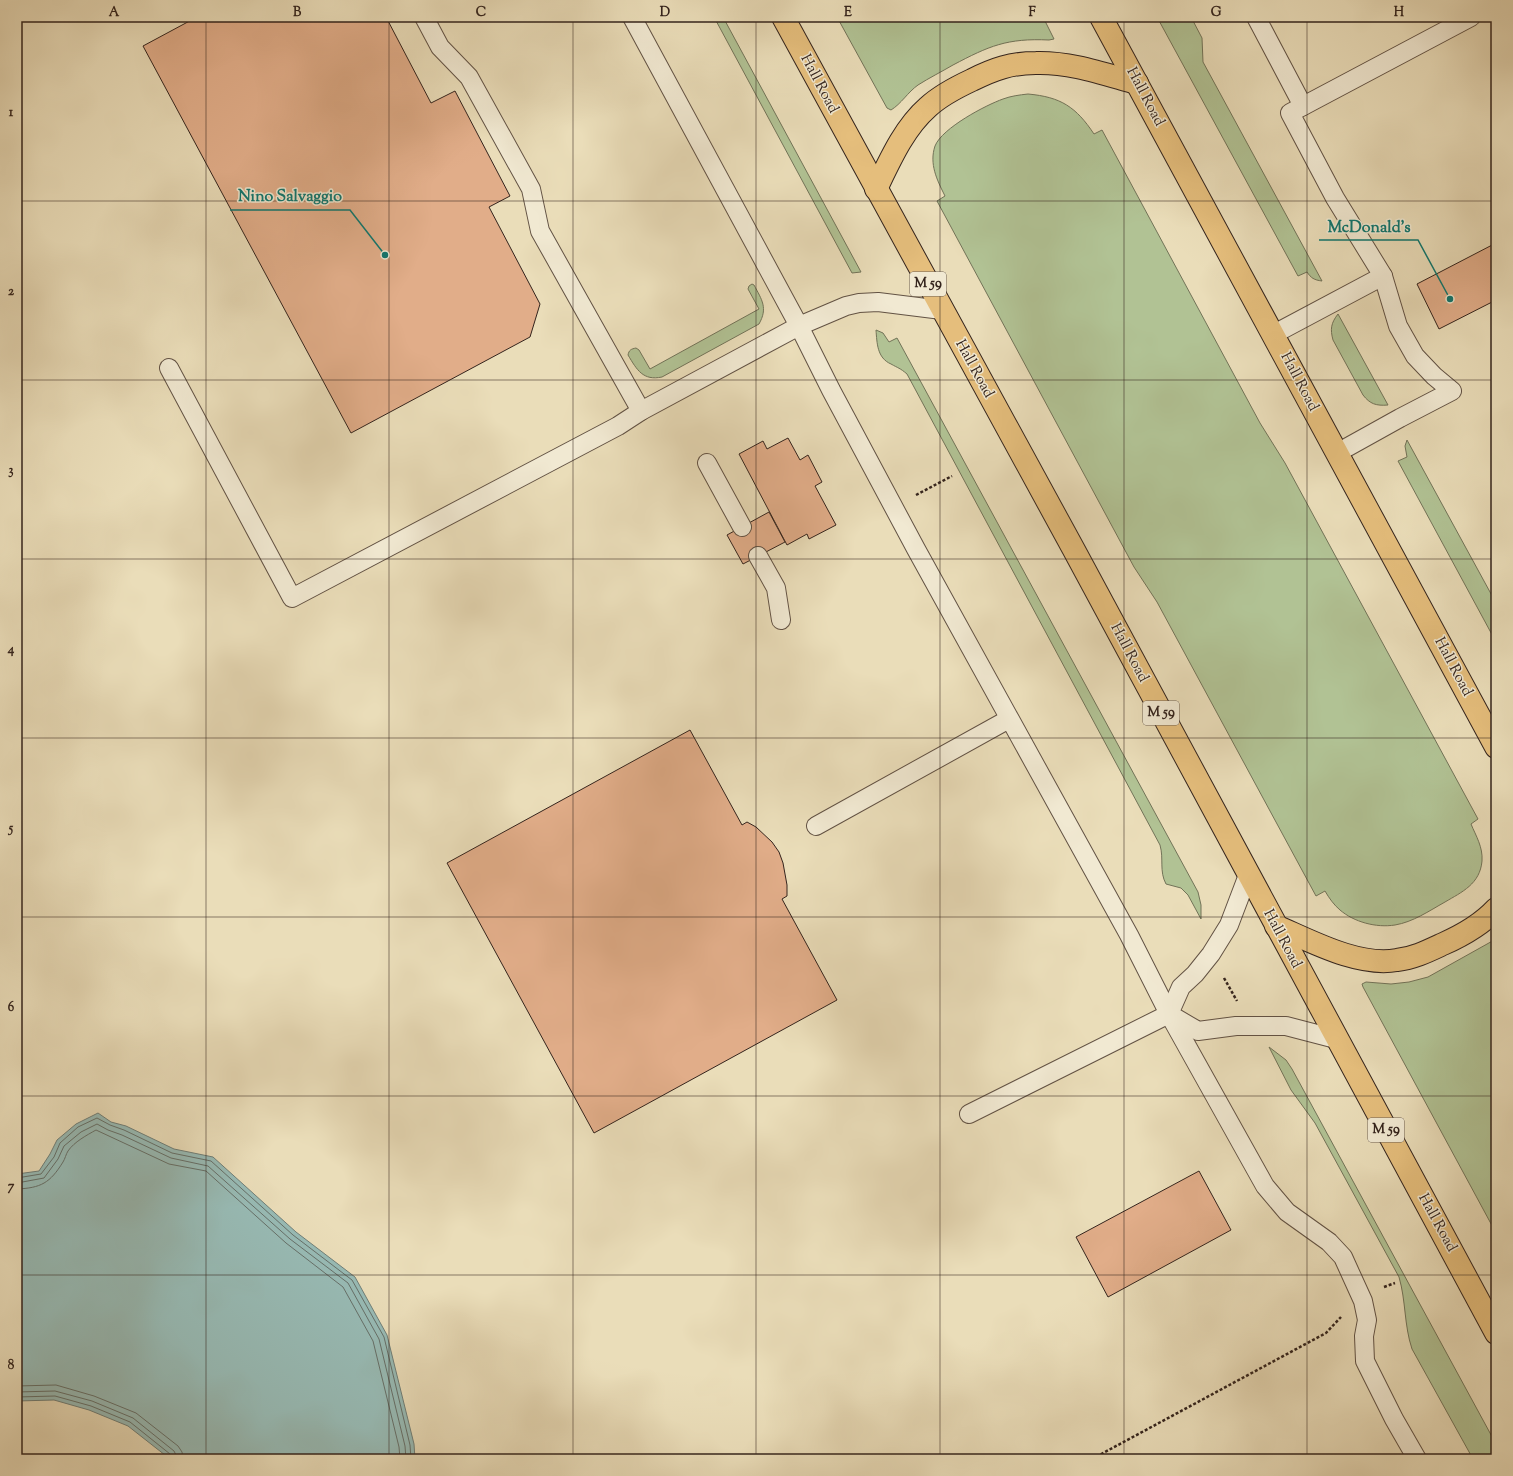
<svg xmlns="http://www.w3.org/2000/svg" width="1513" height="1476" viewBox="0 0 1513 1476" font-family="'Sorts Mill Goudy',serif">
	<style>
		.green { fill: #b1c294; stroke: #727358 }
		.water { fill: #98bbb5; stroke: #707f78 }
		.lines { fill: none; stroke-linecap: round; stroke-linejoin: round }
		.shore { stroke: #667069; stroke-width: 1 }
		.building { fill: #e1ad89; stroke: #34241d }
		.service-casing { stroke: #625244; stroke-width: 20 }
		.trunk-casing { stroke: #34241d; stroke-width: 24 }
		.path { stroke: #34241d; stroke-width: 2.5; stroke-dasharray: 3 2; stroke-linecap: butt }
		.service { stroke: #f1e9d2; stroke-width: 18 }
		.trunk { stroke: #e5be7c; stroke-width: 22 }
		.grid { fill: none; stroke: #34241d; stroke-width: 1; stroke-opacity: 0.55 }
		.labels { text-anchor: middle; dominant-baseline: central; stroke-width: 3; stroke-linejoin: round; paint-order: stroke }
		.shield { fill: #f1e9d2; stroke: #6d5f53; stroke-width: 1 }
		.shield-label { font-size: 14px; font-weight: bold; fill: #34241d }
		.street-label { font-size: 15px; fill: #34241d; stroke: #f1e9d2 }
		.leader { fill: none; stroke: #0f766e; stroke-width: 1.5 }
		.callout-dot { fill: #0f766e; stroke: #f1e9d2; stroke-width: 1.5 }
		.callout-label { font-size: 16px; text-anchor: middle; font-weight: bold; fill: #0f766e; stroke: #f1e9d2; stroke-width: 3; stroke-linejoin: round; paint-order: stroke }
		.neatline { fill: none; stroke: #34241d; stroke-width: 1.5 }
		.grid-label { font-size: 13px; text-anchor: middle; font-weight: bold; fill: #34241d }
	</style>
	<rect width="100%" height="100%" fill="#eaddb9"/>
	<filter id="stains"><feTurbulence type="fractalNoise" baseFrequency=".005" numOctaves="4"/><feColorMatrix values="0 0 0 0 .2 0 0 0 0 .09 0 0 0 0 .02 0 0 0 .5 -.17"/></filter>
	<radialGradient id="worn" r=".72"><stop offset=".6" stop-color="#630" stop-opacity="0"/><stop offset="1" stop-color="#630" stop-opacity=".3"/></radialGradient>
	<g class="green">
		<path d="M714,17h9l138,255 -9,1z"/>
		<path d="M837,17h206l11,22 -5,1c-42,-2 -60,6 -96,25 -12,7 -24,13 -35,20 -10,7 -17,19 -27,25l-4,-2z"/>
		<path d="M1157,17h34l11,21 1,24 119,219c-8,-1 -11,-3 -15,-9l-9,4z"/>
		<path d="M1028,94c33,3 48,13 66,40l8,-4 158,293 25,40 193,356 -7,5c5,12 12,23 11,37 -2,23 -20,31 -37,41 -16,9 -32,20 -50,23 -19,3 -41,-3 -55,-15 -6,-5 -11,-12 -15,-19l-9,5 -159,-294 -23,-35 -197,-366 8,-5c-8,-16 -16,-32 -10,-50 7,-18 51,-41 68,-47 8,-3 16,-4 25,-5z"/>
		<path d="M752,284l2,1c8,15 14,23 5,39l-97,53c-19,4 -25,-7 -34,-22 1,-5 3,-6 8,-7l3,2 11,19 109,-60 -11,-20 1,-3z"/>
		<path d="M1338,314l50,91c-12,1 -18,-1 -25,-10l-30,-55c-3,-11 -2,-17 5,-26z"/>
		<path d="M876,330l7,3 6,9 8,-4 301,554 3,13v14l-13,-24 -7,-7 -15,-4c-7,-13 -2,-25 -6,-39l-253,-471c-7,-6 -9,-6 -16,-10 -14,-6 -14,-21 -15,-34z"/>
		<path d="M1407,440l89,163v39l-98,-181 9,-4 -2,-11z"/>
		<path d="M1496,939v294l-133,-246 -1,-3 4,-2 25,2 18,-2 19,-5z"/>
		<path d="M1269,1047l17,13 6,9 204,375v15h-23l-61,-110c-8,-24 -6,-48 -13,-72l-84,-154 -24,-33z"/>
	</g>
	<path class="water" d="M98,1113l13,9 15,4 48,23 39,8 83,75 59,45 32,58 27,109 1,15h-245l-42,-33 -39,-16 -35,-10 -37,1v-227l22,-3 11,-17 7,-14 19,-16z"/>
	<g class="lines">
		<g class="shore">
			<path d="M17,1178l24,-4 13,-17 6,-14 18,-16 19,-9 13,7 14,5 48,23 39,8 82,74 59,45 32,57 26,108 1,14"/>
			<path d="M17,1183l27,-5 14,-19 6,-13 17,-14 16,-8 11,6 14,5 49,23 37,8 82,73 58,44 31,56 26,107 1,13"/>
			<path d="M17,1189c24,-1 33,-6 46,-27 2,-3 3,-8 5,-11 6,-9 19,-16 28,-21l73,34 37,7 80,72 57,44 30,54 26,106 1,12"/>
			<path d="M17,1386l39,-1 38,11 42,17 42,33 4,6 1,7"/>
			<path d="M17,1392l38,-1 37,10 41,17 41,33 2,4 1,4"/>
			<path d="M17,1397l38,-1 36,10 39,16 40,32 2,5"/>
		</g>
	</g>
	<g class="building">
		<path d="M197,17h189l45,86 24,-12 55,105 -21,11 51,97 -10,33 -179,96 -208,-387z"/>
		<path d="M1496,243v57l-57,29 -22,-45z"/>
		<path d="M788,438l12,22 8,-5 14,27 -7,4 21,39 -27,14 -2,-5 -20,11 -48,-91 24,-13 4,8z"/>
		<path d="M769,512l16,30 -42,22 -16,-29z"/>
		<path d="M690,730l52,95 5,-3 9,5 16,15 7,10 4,11 4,22v11l-5,3 55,101 -243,133 -147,-270z"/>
		<path d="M1199,1171l32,59 -123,67 -32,-60z"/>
	</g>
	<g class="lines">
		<defs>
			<g id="service">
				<path d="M424,17l16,30 29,30 62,112 9,42 101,180"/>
				<path d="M632,17l167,309 32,64 85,159 213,386 40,79 96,172 22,26 42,30 14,15 20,44 4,19 -3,16 1,25 29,58 23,40"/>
				<path d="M1256,17l47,89"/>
				<path d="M1274,334l109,-58"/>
				<path d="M169,368l123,230 326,-172 23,-15 158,-85 47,-20 13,-3 19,-1 64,8"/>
				<path d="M1337,453l63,-35 52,-27 -18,-15 -19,-20 -17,-30 -15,-50 -48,-78 -45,-85 181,-96"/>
				<path d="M707,463l35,64"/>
				<path d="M758,556l18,32 5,32"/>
				<path d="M816,826l193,-107"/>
				<path d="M1248,875l-19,50 -18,29 -16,20 -14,13 -12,27 29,17 38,-5h50l50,13"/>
				<path d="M969,1114l200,-100"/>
			</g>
			<g id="trunk">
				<path d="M783,17l291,533 422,783"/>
				<path d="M1101,17l395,730"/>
				<path d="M876,189c14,-29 28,-61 52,-82 13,-12 29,-20 44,-27 22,-11 39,-17 64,-17 35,-1 68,11 101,20"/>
				<path d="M1276,926c35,15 82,41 121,34 17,-2 31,-9 46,-16 18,-8 39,-20 53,-35"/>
			</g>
		</defs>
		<use href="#service" class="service-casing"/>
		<use href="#trunk" class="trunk-casing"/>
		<g class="path">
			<path d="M916,495l36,-19"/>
			<path d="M1224,978l13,23"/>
			<path d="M1384,1287l11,-4"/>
			<path d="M1092,1459l234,-126 15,-16"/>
		</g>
		<use href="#service" class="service"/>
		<use href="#trunk" class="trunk"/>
	</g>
	<path class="grid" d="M206,17v1442M389,17v1442M573,17v1442M756,17v1442M940,17v1442M1124,17v1442M1307,17v1442M17,201h1479M17,380h1479M17,559h1479M17,738h1479M17,917h1479M17,1096h1479M17,1275h1479"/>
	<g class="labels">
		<g class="shield">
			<rect x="910" y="272" width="36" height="24" rx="3"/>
			<rect x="1143" y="701" width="36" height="24" rx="3"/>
			<rect x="1368" y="1118" width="36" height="24" rx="3"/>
		</g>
		<g class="shield-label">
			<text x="928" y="284">M 59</text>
			<text x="1161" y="713">M 59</text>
			<text x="1386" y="1130">M 59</text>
		</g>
		<g class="street-label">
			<text transform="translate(819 84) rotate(62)">Hall Road</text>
			<text transform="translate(1145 97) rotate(62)">Hall Road</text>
			<text transform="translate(974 369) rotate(61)">Hall Road</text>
			<text transform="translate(1299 382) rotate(62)">Hall Road</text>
			<text transform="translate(1129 653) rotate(62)">Hall Road</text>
			<text transform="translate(1453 667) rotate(62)">Hall Road</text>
			<text transform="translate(1282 939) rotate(62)">Hall Road</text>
			<text transform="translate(1437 1223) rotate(61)">Hall Road</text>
		</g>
	</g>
	<path class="leader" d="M385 255L350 210H230M1450 299L1418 240H1319"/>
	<g class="callout-dot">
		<circle cx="385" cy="255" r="4"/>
		<circle cx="1450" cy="299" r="4"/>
	</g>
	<g class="callout-label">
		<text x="290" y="201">Nino Salvaggio</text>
		<text x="1369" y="232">McDonald's</text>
	</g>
	<rect width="1513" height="1476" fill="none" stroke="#eaddb9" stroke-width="44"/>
	<rect x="22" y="22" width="1469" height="1432" class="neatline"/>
	<g class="grid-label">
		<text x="114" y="16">A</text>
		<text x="297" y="16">B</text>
		<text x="481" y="16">C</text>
		<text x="665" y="16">D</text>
		<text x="848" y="16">E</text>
		<text x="1032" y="16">F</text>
		<text x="1216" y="16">G</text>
		<text x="1399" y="16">H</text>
		<text x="11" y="116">1</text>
		<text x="11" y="295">2</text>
		<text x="11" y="474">3</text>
		<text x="11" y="653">4</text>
		<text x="11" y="832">5</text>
		<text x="11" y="1011">6</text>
		<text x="11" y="1190">7</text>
		<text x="11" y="1369">8</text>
	</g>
	<rect width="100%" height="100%" filter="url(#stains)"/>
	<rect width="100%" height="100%" fill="url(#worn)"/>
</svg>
